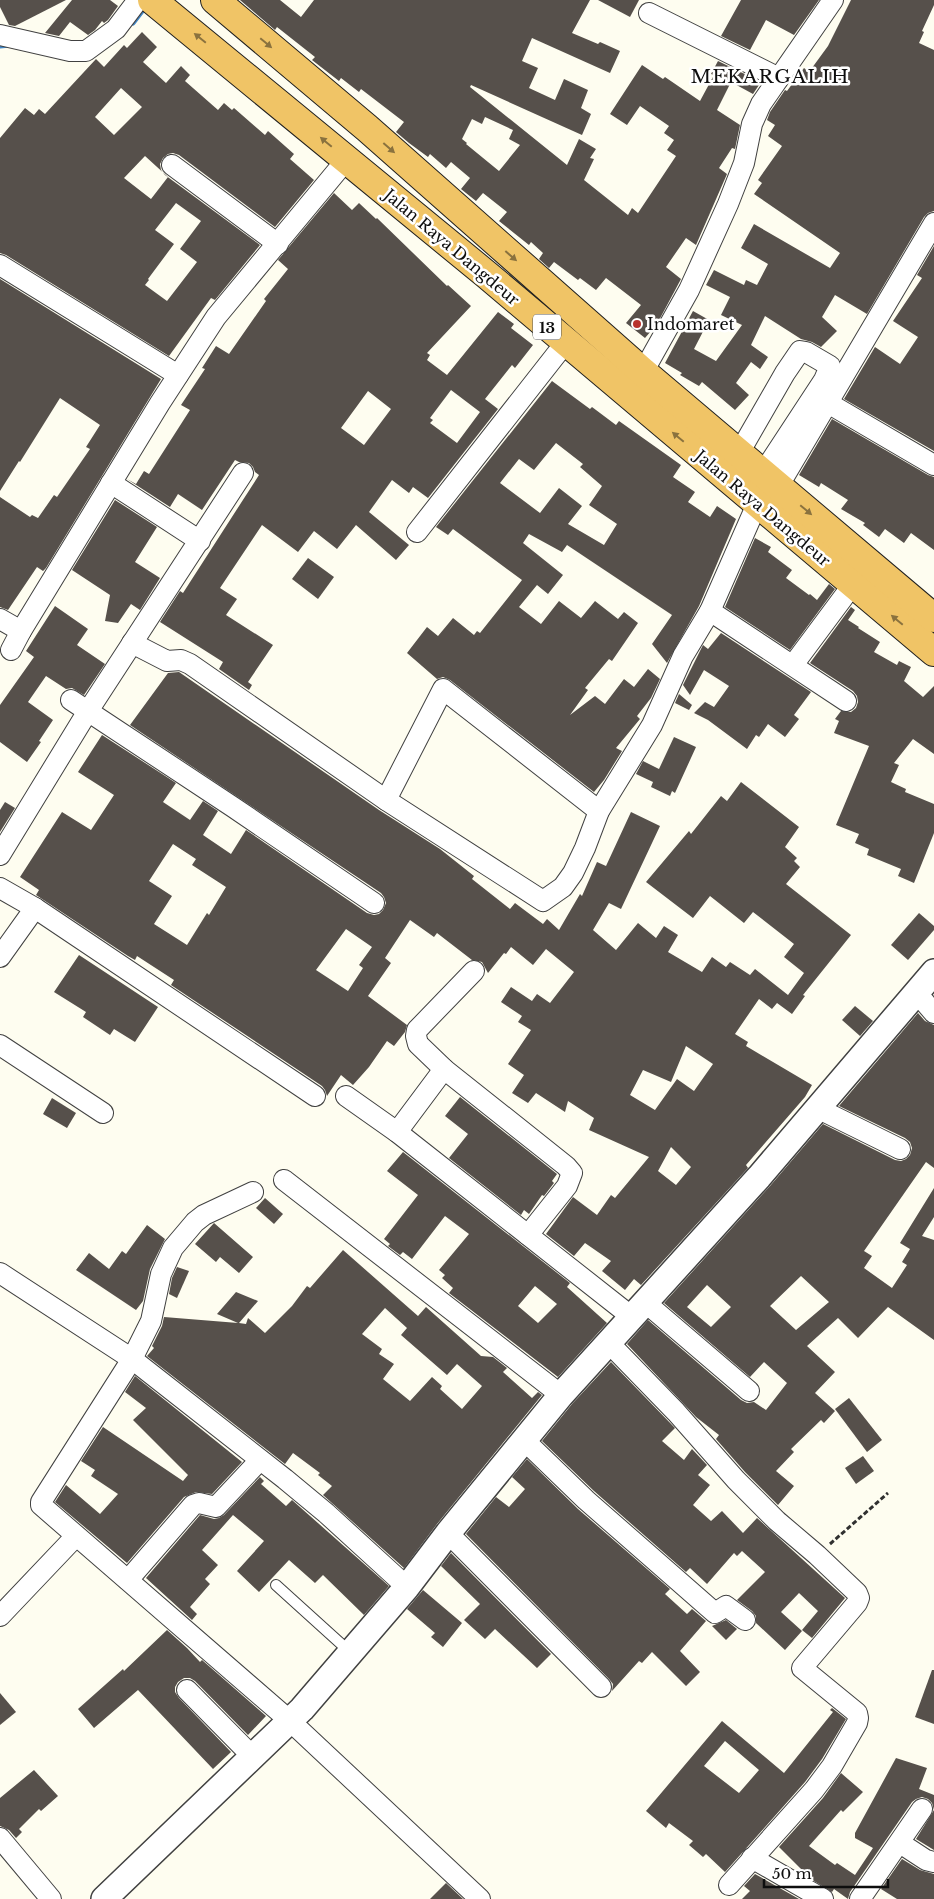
<svg xmlns="http://www.w3.org/2000/svg" width="934" height="1899" viewBox="0 0 934 1899" font-family="'Libre Baskerville',serif">
	<style>
		.lines { fill: none; stroke-linecap: round; stroke-linejoin: round }
		.stream { stroke: #4187c7; stroke-width: 5 }
		.building { fill: #56504b; fill-rule: evenodd }
		.service-casing { stroke: #414141; stroke-width: 12 }
		.minor-casing { stroke: #414141; stroke-width: 22 }
		.tertiary-casing { stroke: #414141; stroke-width: 28 }
		.trunk-casing { stroke: #1f1f1f; stroke-width: 30 }
		.path { stroke: #303030; stroke-width: 3; stroke-dasharray: 5 2.5; stroke-linecap: butt }
		.service { stroke: #fff; stroke-width: 10 }
		.minor { stroke: #fff; stroke-width: 20 }
		.tertiary { stroke: #fff; stroke-width: 25 }
		.trunk { stroke: #f0c466; stroke-width: 28 }
		.oneway { fill: #8a723e }
		.poi-dot { fill: #b8312c; stroke: #fff; stroke-width: 2 }
		.labels { text-anchor: middle; dominant-baseline: central; stroke-width: 5; stroke-linejoin: round; paint-order: stroke }
		.shield { fill: #fff; stroke: #565656; stroke-width: 1 }
		.shield-label { font-size: 15px; font-weight: bold; fill: #0e0e0e }
		.street-label { font-size: 16px; fill: #0e0e0e; stroke: #fff }
		.poi-label { font-size: 16px; fill: #0e0e0e; stroke: #fff; text-anchor: start }
		.quarter-label { font-size: 19px; letter-spacing: 1px; fill: #0e0e0e; stroke: #fff }
	</style>
	<rect width="100%" height="100%" fill="#fefdf0"/>
	<g class="lines">
		<g class="stream">
			<path d="M133,23l13,-17"/>
			<path d="M0,46l10,-1"/>
		</g>
	</g>
	<g class="building">
		<path d="M0,0h66l-51,26 -6,-1 -9,-18z"/>
		<path d="M72,0h38l8,6 -10,14 -4,3 -2,-2 -7,9 -7,5 -18,-13 -11,14 -14,-3z"/>
		<path d="M240,0h40l21,17 13,-17h276l-18,33 26,11 2,-2 20,9 -10,22 -78,-35 -10,23 16,7 -9,20 26,12 9,-21 24,11 -7,18 10,6 -9,21 -111,-50 -1,2 97,78 12,-26 17,10 -6,9 4,1 -10,21 44,35 4,-7 6,5 38,-57 -9,-6 7,-10 -10,-7 5,-7 -29,-20 -13,19 -17,-11 32,-49 21,14 2,-2 35,24 14,-26 -3,-1 7,-13 43,21 -8,12 -22,-12 -14,28 23,15 -5,24 -3,-1 -13,20 8,6 -31,71 -10,-7 -20,29 15,12 -24,45 -12,14 -19,-15 15,-18 -35,-27 -10,12 -16,-12 -2,2 -24,-18 -5,6 -10,-9 4,-6 -12,-11 -2,3 -30,-24 8,-9 -24,-19 -7,8 -15,-12 9,-11 -19,-16 -5,6 -16,-14 -2,3 -19,-14 -13,-11 8,-10 -43,-33 -2,3 -18,-14 -2,3 -27,-21 3,-3 -38,-30 -2,3zM485,117l28,13 -4,9 11,6 -21,26 -33,-27 1,-1 -5,-4 10,-20 10,5z"/>
		<path d="M598,0h41l-9,17z"/>
		<path d="M741,0h78l-25,35 -28,-15 -16,30 -29,-14z"/>
		<path d="M851,0h83v5l-12,26 2,1 -5,11 15,7v161l-6,2 -4,4 -57,97 -32,-19 -13,22 15,14 -16,16 -9,-5 -11,-3 -36,-23 -14,29 17,12 -8,12 -9,-7 -15,21 13,12 -14,15 -33,-28 -3,4 -19,-11 2,-2 -17,-10 28,-52 16,9 -15,29 22,12 26,-36 -21,-10 9,-18 -24,-12 8,-15 30,15 2,-5 11,5 11,-21 -27,-16 13,-24 76,44 10,-15 -86,-59 8,-11 -4,-3 24,-34 -14,-10 7,-11 -8,-5 3,-8 15,-22 2,1 17,-23 5,4 19,-26z"/>
		<path d="M142,32l15,15 -14,15 23,21 15,-17 9,9 -5,6 33,29 6,-7 8,7 2,-2 31,27 3,-4 26,23 -4,5 24,21 -39,47 -96,-72 -6,-2 -5,1 -5,4 -3,6 1,6 4,5 95,70 -45,55 -4,-2 -42,58 -163,-101 -6,-2v-115l25,-30 9,7 5,-6 6,5 51,-55 8,8 20,-22 3,3zM121,88l21,19 -28,28 -19,-18zM145,156l23,21 -17,22 -27,-21zM176,203l25,18 -21,28 17,13 -30,39 -22,-16 4,-5 -1,-1 26,-35 -19,-14z"/>
		<path d="M334,193l18,17 7,-7 17,16 1,-1 70,68 1,-1 23,21 -44,47 3,2 -3,5 20,15 51,-63 16,12 -3,4 22,17 -18,23 -3,-3 -27,34 13,10 -70,89 -15,-11 -4,6 -17,-13 -23,32 40,33 -13,15 -40,-35 -19,24 -23,-18 -16,21 -36,-27 -42,63 17,11 -11,16 47,30 -25,37 4,3 -3,5 -30,-21 4,-7 -63,-40 20,-31 3,2 76,-118 -4,-3 -2,-5 -4,-4 -10,-1 -4,-2 -33,50 -24,-16 -8,13 -43,-28 9,5 8,-13 5,3 41,-64 -9,-5 24,-36 -3,-1 14,-22 13,8 37,-53 -2,-2 24,-30 -10,-9zM451,390l29,22 -23,31 -27,-20 3,-3 -3,-2zM368,391l23,18 -27,36 -23,-17z"/>
		<path d="M934,246v205l-90,-52 31,-52 25,17 18,-27 -25,-16 29,-43 -5,-3z"/>
		<path d="M0,279l161,100 -115,189 -3,3 -6,-4 -29,43 -8,-3v-110l30,20 2,-2 6,3 16,-23 3,2 33,-48 -4,-2 14,-22 -40,-27 -40,64 -1,-1 -19,30z"/>
		<path d="M552,381l38,28 2,-2 24,18 3,-4 62,44 -8,12 22,15 -7,10 22,15 7,-11 19,13 -37,87 -32,57 -15,-19 20,-29 -105,-70 -5,7 -33,-18 -6,9 40,32 -15,19 -11,-9 -18,22 22,17 18,-23 22,17 14,-17 23,18 6,-7 14,11 -26,38 -3,-2 -24,29 3,2 -18,25 25,-19 10,8 19,-25 10,8 14,-18 12,10 -9,19 -14,18 3,3 -24,29 6,3 -18,29 -10,12 -144,-112 -7,-3 -6,2 -30,-26 20,-26 11,9 15,-18 21,17 3,-4 3,2 42,-53 -69,-51 -5,6 -12,-8zM556,443l27,21 -3,3 22,19 -13,19 28,19 -13,21 -36,-21 14,-18 -23,-18 -19,25 -40,-30 19,-24 15,11z"/>
		<path d="M832,419l96,56 6,2v73l-23,-17 -7,10 -19,-14 -6,8 -16,-12 2,-2 -24,-14 7,-9 -27,-17 -2,4 -20,-12z"/>
		<path d="M115,500l42,27 -22,35 25,16 -20,32 -9,-6 -13,19 -13,-2 5,-26 -38,-25z"/>
		<path d="M755,538l16,9 -3,5 24,18 -6,8 23,17 1,-1 7,6 12,-16 6,5 -45,61 -65,-43z"/>
		<path d="M308,558l26,19 -16,22 -26,-20z"/>
		<path d="M55,606l33,23 -11,16 28,19 -21,31 -12,-7 -6,1 -20,-13 -18,26 25,18 -14,21 2,1 -14,20 -27,-20v-37l34,-48 -8,-6z"/>
		<path d="M851,607l4,3 -7,10 11,7 -1,1 22,14 -6,10 23,13 2,-4 12,6 -7,14 19,16 11,-11v68l-21,-15 -19,24 5,2 -8,17 15,7 -1,3 29,12v29l-20,50 -16,-7 3,-7 -34,-14 2,-6 -14,-6 4,-9 -23,-9 33,-79 -35,-13 5,-12 -4,-2 6,-8 10,1 5,-4 2,-6 -1,-6 -4,-5 -43,-28z"/>
		<path d="M721,633l90,59 -17,23 5,4 -14,18 -17,-13 -9,13 -3,-2 -9,14 -39,-29 -14,-7 11,-11 9,5 15,-21 -25,-16 -14,25 -7,-10 20,-40 5,4z"/>
		<path d="M179,672l200,138 61,39 34,27 -2,3 38,30 5,-6 28,21 4,-5 12,11 21,-36 2,2 15,-34 9,4 25,-54 29,14 -39,83 -12,-6 -16,27 23,20 22,-27 18,15 8,-12 14,9 -10,17 34,20 10,-15 14,10 4,-5 20,13 5,-6 33,26 16,-22 -20,-16 10,-13 -41,-32 -9,11 -34,-27 -17,22 -47,-36 43,-51 2,3 30,-38 6,5 14,-19 58,45 -14,20 12,11 -3,3 6,6 -14,17 65,51 -48,60 2,1 -13,18 -15,-11 -5,6 -13,-10 -24,35 13,8 -2,4 66,39 -7,12 -59,68 2,3 -107,117 -7,-6 -9,11 -23,-19 9,-10 -26,-18 -11,13 -28,-22 27,-37 24,18 14,-20 4,3 34,-41 -60,-27 5,-12 -26,-17 -3,11 -29,-19 -8,10 -16,-10 12,-18 -16,-11 23,-34 -13,-8 4,-6 -21,-14 10,-15 21,14 5,-7 13,9 24,-31 -28,-23 -13,16 -22,-18 -5,7 -2,-1 -16,20 -6,-11 -10,-2 -35,-27 -3,4 -24,-17 -25,38 6,5 -23,33 39,29 -2,7 -11,14 -7,-5 -18,26 -16,18 -12,-10 -14,21 -2,-6 -3,-4 -151,-101 3,-5 -37,-24 -2,4 -7,-4 -92,-61 3,-5 -19,-13 42,-65 29,18 23,-35 -36,-23 24,-37 74,48 -13,19 27,18 13,-19 15,10 -15,24 28,19 15,-24 121,83 7,2 5,-1 4,-4 3,-7 -2,-6 -3,-4 -251,-168 38,-52zM173,844l23,15 -4,6 34,22 -17,28 -2,-2 -20,32 -33,-21 18,-28 -23,-15zM346,929l26,18 -13,18 4,3 -15,23 -32,-21zM686,1046l27,18 -19,27 -17,-12 -22,31 -25,-15 13,-25 28,12zM671,1147l20,20 -15,18 -18,-14z"/>
		<path d="M679,694l13,11 -3,5 -14,-7z"/>
		<path d="M674,737l22,10 -21,46 -3,-2 -2,5 -19,-9 2,-5 -17,-8 7,-13 16,8z"/>
		<path d="M5,802l10,6 -15,24v-22z"/>
		<path d="M919,913l15,13v4l-26,30 -17,-15z"/>
		<path d="M79,955l79,52 -23,35 -21,-13 -4,6 -27,-18 3,-5 -32,-20z"/>
		<path d="M855,1006l18,15 -13,15 -18,-16z"/>
		<path d="M918,1013l7,8 9,4v143l-8,-6 -62,89 8,5 -8,12 28,20 15,-23 -5,-3 8,-13 -10,-6 34,-55v29l-12,19 12,4v100l-46,-33 -30,31 -20,-20 -31,28 28,26 -20,21 20,18 -11,12 -3,-3 -30,29 3,3 -18,19 18,15 -16,19 -33,-33 -29,-33 3,-4 -23,-18 -69,-73 21,-24 93,80 6,3 7,-1 12,8 21,-27 -23,-21 -14,15 -86,-74 106,-117 53,-62 72,36 6,1 5,-2 4,-4 2,-7 -2,-6 -5,-4 -66,-32zM801,1276l28,26 -33,28 -26,-24zM707,1285l24,22 -20,20 -24,-20z"/>
		<path d="M460,1097l97,77 -5,7 2,2 -10,13 -2,-1 -13,19 -5,-4 -3,5 -72,-57 19,-24 -23,-18z"/>
		<path d="M52,1098l24,15 -9,15 -24,-14z"/>
		<path d="M403,1152l167,131 -3,4 40,36 -49,54 -109,-84 4,-5 -11,-10 3,-3 -6,-5 30,-36 -24,-18 -33,43 -9,-7 -3,3 -12,-9 2,-2 -6,-5 34,-44 -31,-24zM535,1286l22,18 -19,19 -20,-17z"/>
		<path d="M265,1198l18,16 -9,10 -18,-16z"/>
		<path d="M214,1223l39,34 -14,16 -19,-16 -4,5 -21,-18z"/>
		<path d="M147,1225l18,14 -15,30 -7,32 -7,9 -60,-40 13,-17 20,16 13,-18 4,3z"/>
		<path d="M343,1250l75,66 8,-9 55,49 12,1 14,11 -4,4 29,26 6,-6 4,3 -105,129 -33,44 -81,-73 9,-9 -14,-11 2,-2 -27,-20 -8,11 -138,-108 7,-8 -2,-2 10,-20 2,-9 74,6 -21,-9 19,-22 22,9 -19,22 7,1 2,-6 17,15 27,-27 15,-20 3,2zM385,1308l22,20 -6,7 46,40 10,-11 25,22 -20,23 -22,-20 2,-3 -10,-9 -22,24 -27,-22 11,-15 -15,-10 3,-5 -20,-15z"/>
		<path d="M177,1267l12,4 -12,27 -8,-4 3,-16z"/>
		<path d="M611,1362l64,66 -13,13 22,19 8,-11 15,16 -9,10 12,10 -17,20 18,16 11,-10 21,22 14,-15 88,80 -33,40 -10,-8 16,-19 -19,-18 -18,19 21,19 -17,19 -29,-27v-7l-4,-5 -15,-11 28,-28 -23,-21 -5,5 -3,-3 -27,31 -17,-16 -4,4 -92,-81 -52,-50 30,-37z"/>
		<path d="M135,1376l107,86 -30,32 -16,-2 -12,5 -57,66 -72,-61 11,-17 34,29 18,-20 -27,-18 4,-6 -14,-9 22,-34 80,54 5,-6 -55,-55 13,-12 -21,-16z"/>
		<path d="M849,1398l33,42 -15,12 -32,-43z"/>
		<path d="M863,1456l11,15 -18,13 -11,-16z"/>
		<path d="M527,1459l51,50 92,80 -5,5 22,20 5,-5 14,12 -26,30 20,21 -14,14 -34,-34 -10,11 -3,-2 -27,30 1,-7 -4,-5 -143,-145 30,-37 13,10 16,-18 -13,-12z"/>
		<path d="M260,1477l4,4 -3,3 25,22 6,-6 97,86 -25,29 -41,-40 -8,8 -26,-23 -30,32 -22,-21 27,-30 -31,-26 -31,35 16,15 -13,14 5,5 -20,23 7,7 -5,6 -46,-42 54,-63 14,4 5,-1 5,-3z"/>
		<path d="M451,1553l100,101 -14,14 -42,-39 -10,10 -21,-19 16,-16 -39,-38z"/>
		<path d="M423,1590l39,33 -19,24 -12,-10 4,-4 -28,-24z"/>
		<path d="M726,1620l11,9 -11,11 -14,-14z"/>
		<path d="M167,1630l20,18 13,14 2,-2 64,56 -18,19 -53,-54 -5,-3h-6l-6,4 -3,5v5l4,6 52,54 -18,17 -75,-79 -44,38 -16,-19 45,-40 1,2z"/>
		<path d="M932,1670h2v54l-19,-7z"/>
		<path d="M0,1693l16,19 -16,13z"/>
		<path d="M832,1708l14,11 -24,40 -17,23 -80,90 -19,-18 -3,3 -14,-12 4,-4 -24,-18 -3,5 -20,-17 76,-90 62,52 49,-61 -3,-2zM725,1741l34,29 -20,23 -35,-27z"/>
		<path d="M896,1758l31,10 -8,21 15,6v55l-18,-11 18,-29 -2,-7 -4,-4 -6,-2 -6,2 -4,3 -62,90 -2,7 -14,-10 -2,3 -31,-19 2,-2 -24,-24 44,-49 18,-25 22,19 -20,20 -2,-2 -32,36 26,19 2,-2 18,12 18,-27 -18,-10v-5z"/>
		<path d="M34,1770l24,26 -17,15 -2,-2 -20,20 3,3 -6,6 -7,-8 -9,-4v-28z"/>
		<path d="M902,1859l18,11 14,4v25h-37l-16,-10z"/>
		<path d="M755,1874l44,25h-57l8,-8 -6,-5z"/>
		<path d="M446,1883l17,16h-33z"/>
	</g>
	<g class="lines">
		<defs>
			<path id="service" d="M276,1585l74,67"/>
			<g id="minor">
				<path d="M649,13l130,65"/>
				<path d="M0,35l70,16h16l30,-22 22,-29"/>
				<path d="M172,165l106,79"/>
				<path d="M0,265l178,110"/>
				<path d="M643,372l46,-82 39,-86 16,-41 8,-39 9,-20 72,-104"/>
				<path d="M828,403l106,62"/>
				<path d="M739,453l46,-80 15,-22 6,1 24,14 -6,14 -61,93"/>
				<path d="M111,483l89,58"/>
				<path d="M778,487l156,-264"/>
				<path d="M417,532l149,-190"/>
				<path d="M710,611l136,90"/>
				<path d="M0,619l21,12"/>
				<path d="M132,643l35,18 14,-1 9,4 196,136 157,101 20,-14 10,-14 12,-25 14,-37 53,-86 31,-69 27,-45 47,-107"/>
				<path d="M11,650l10,-19 139,-228 56,-86 131,-158"/>
				<path d="M793,665l61,-82"/>
				<path d="M71,700l162,107 141,96"/>
				<path d="M386,800l57,-111 156,122"/>
				<path d="M0,855l88,-144 155,-238"/>
				<path d="M0,888l35,20 280,188"/>
				<path d="M0,957l35,-49"/>
				<path d="M474,971l-57,59 -1,6 2,8 26,25 122,97 6,7 -5,13 -39,49"/>
				<path d="M916,992l18,21"/>
				<path d="M0,1045l103,68"/>
				<path d="M346,1096l51,36 235,185"/>
				<path d="M817,1108l83,41"/>
				<path d="M397,1132l47,-63"/>
				<path d="M284,1180l277,215"/>
				<path d="M253,1192l-49,23 -9,7 -22,26 -12,26 -10,47 -19,38 -91,143v3l248,215 191,179"/>
				<path d="M0,1273l132,86 153,120 41,34 81,74"/>
				<path d="M646,1303l103,88"/>
				<path d="M609,1343l67,69 60,68 41,41 40,34 40,38 2,5 -2,5 -55,65 55,45 1,5 -1,5 -25,43 -18,24 -85,95"/>
				<path d="M524,1440l62,60 129,113 11,-7 19,14"/>
				<path d="M448,1533l153,154"/>
				<path d="M128,1580l65,-75 6,-2 17,4 44,-47"/>
				<path d="M0,1616l76,-80"/>
				<path d="M187,1690l65,66"/>
				<path d="M0,1838l51,61"/>
				<path d="M900,1843l26,17 8,2"/>
				<path d="M752,1858l71,41"/>
				<path d="M860,1899l62,-90"/>
			</g>
			<path id="tertiary" d="M104,1899l198,-190 105,-122 41,-54 113,-138 198,-218 175,-205"/>
			<g id="trunk">
				<path d="M152,0l335,275 447,377"/>
				<path d="M215,0l152,128 276,244 291,246"/>
			</g>
		</defs>
		<use href="#service" class="service-casing"/>
		<use href="#minor" class="minor-casing"/>
		<use href="#tertiary" class="tertiary-casing"/>
		<use href="#trunk" class="trunk-casing"/>
		<path class="path" d="M830,1544l58,-51"/>
		<use href="#service" class="service"/>
		<use href="#minor" class="minor"/>
		<use href="#tertiary" class="tertiary"/>
		<use href="#trunk" class="trunk"/>
	</g>
	<defs><path id="oneway-solid" d="M-6-.8H1V-3.2L6.5 0L1 3.2V.8H-6Z" transform="scale(1.25)"/></defs>
	<g class="oneway">
		<use href="#oneway-solid" transform="translate(200 38) rotate(-141)"/>
		<use href="#oneway-solid" transform="translate(266 43) rotate(40)"/>
		<use href="#oneway-solid" transform="translate(326 142) rotate(-140)"/>
		<use href="#oneway-solid" transform="translate(389 148) rotate(41)"/>
		<use href="#oneway-solid" transform="translate(511 256) rotate(41)"/>
		<use href="#oneway-solid" transform="translate(678 437) rotate(-140)"/>
		<use href="#oneway-solid" transform="translate(806 510) rotate(40)"/>
		<use href="#oneway-solid" transform="translate(897 620) rotate(-140)"/>
	</g>
	<circle class="poi-dot" cx="637" cy="324" r="5"/>
	<g class="labels">
		<rect class="shield" x="533" y="314.5" width="28" height="25" rx="4"/>
		<g class="shield-label">
			<text x="547" y="327">13</text>
		</g>
		<g class="street-label">
			<text transform="translate(452 247) rotate(40)">Jalan Raya Dangdeur</text>
			<text transform="translate(763 508) rotate(40)">Jalan Raya Dangdeur</text>
		</g>
		<g class="poi-label">
			<text x="647" y="324">Indomaret</text>
		</g>
		<g class="quarter-label">
			<text x="770" y="76">MEKARGALIH</text>
		</g>
	</g>
	<path d="M764 1879v8h124v-8" fill="none" stroke="#0e0e0e" stroke-width="2.5"/>
	<text x="772" y="1879" font-size="15" fill="#0e0e0e" stroke="#ffffff" stroke-width="4" paint-order="stroke">50 m</text>
</svg>
